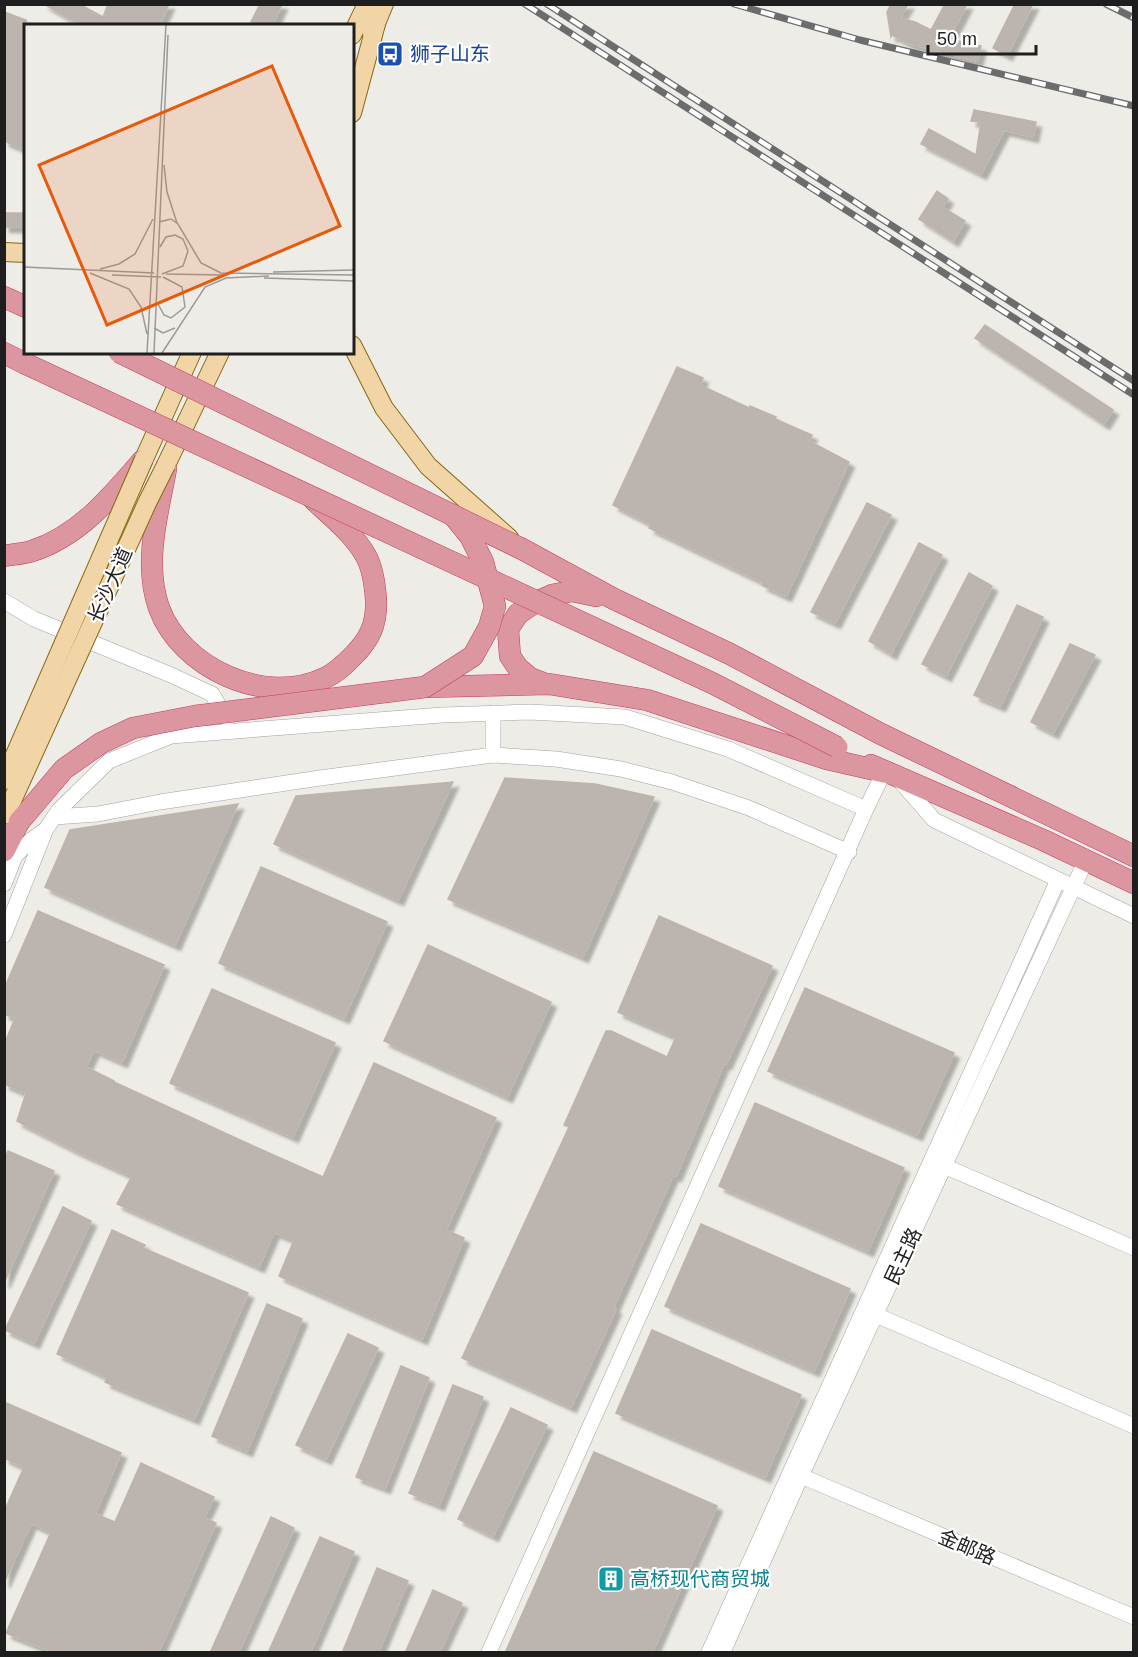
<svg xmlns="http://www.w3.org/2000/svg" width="1138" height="1657" viewBox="0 0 1138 1657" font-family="Arial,'Noto Sans SC',sans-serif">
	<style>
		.building { fill: #bbb4af; stroke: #beb4aa; stroke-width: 1.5; filter: url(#shadow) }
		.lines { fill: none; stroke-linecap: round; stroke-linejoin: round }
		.minor-casing { stroke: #a2a2a2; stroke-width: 16 }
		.major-casing { stroke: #876611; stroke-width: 20 }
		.highway-casing { stroke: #c63962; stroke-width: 22 }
		.minor { stroke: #fff; stroke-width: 15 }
		.major { stroke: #f1d5a7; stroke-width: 18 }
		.highway { stroke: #dc96a0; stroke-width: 21 }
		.rail-casing { stroke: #6c6c6c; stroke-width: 7 }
		.rail { stroke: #fff; stroke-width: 4.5; stroke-dasharray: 14; stroke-linecap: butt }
		.major-bridge-casing { stroke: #876611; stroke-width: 20; stroke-linecap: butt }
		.highway-bridge-casing { stroke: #c63962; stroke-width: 22; stroke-linecap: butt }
		.major-bridge { stroke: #f1d5a7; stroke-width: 18 }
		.highway-bridge { stroke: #dc96a0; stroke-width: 21 }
		.labels { text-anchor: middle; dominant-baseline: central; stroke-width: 4.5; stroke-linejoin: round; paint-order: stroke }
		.transit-label { font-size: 20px; fill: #164399; stroke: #fff; text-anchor: start }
		.street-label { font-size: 20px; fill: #1e1e1e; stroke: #fff }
		.culture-label { font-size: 20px; fill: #0d838f; stroke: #fff; text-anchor: start }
		.inset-road { fill: none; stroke: #9b9a96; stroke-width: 1.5 }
		.view { fill: #e8590c; fill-opacity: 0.15; stroke: #e8590c; stroke-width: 3 }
		.inset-edge { fill: none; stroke: #1e1e1e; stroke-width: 3 }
	</style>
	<defs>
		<filter id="shadow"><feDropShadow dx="5.5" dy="5.5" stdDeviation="1.5" flood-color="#0004"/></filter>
	</defs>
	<rect width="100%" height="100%" fill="#eeece6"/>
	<g class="building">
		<path d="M44,4h35l24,13 5,-13h61l-10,22h-77z"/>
		<path d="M260,4h22l-10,22h-23z"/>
		<path d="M891,4h17l-8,14 15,4 16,8 14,-26h22l-18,35 32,7 -4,15 -66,-17 -19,-9 -1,2 -4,-25z"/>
		<path d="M1015,4h18l-26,51 -14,-7z"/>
		<path d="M4,12l22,8v130l-22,-9z"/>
		<path d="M974,110l62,12 -3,15 -29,-7 -23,44 -60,-30 8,-15 47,26 5,-33 -10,-1z"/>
		<path d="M937,191l11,8 -6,8 23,14 -12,20 -34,-22z"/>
		<rect x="4" y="213" width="22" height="14"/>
		<path d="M985,325l128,85 -9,14 -129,-86z"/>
		<path d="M677,367l26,11 -3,7 49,23 1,-2 26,11 -1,2 37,16 -3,6 40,21 -63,134 -24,-11 1,-3 -114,-54 2,-4 -38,-19z"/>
		<path d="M867,503l24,12 -56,108 -24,-11z"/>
		<path d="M919,543l23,12 -51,99 -22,-13z"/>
		<path d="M969,573l23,13 -46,90 -24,-12z"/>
		<path d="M1017,605l26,12 -43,89 -26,-11z"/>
		<path d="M1070,644l25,11 -42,78 -22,-11z"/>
		<path d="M505,778l90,6 59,13 -71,160 -135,-58z"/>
		<path d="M453,782l-55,118 -124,-56 22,-48z"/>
		<path d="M238,804l-63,141 -130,-58 25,-57z"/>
		<path d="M261,867l126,55 -43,96 -125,-55z"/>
		<path d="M38,911l126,54 -42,97 -28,-12 -8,17 28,14v1l137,63 72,32 51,-114 122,55 -50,112 18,8 -42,101 -143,-63 15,-36 -20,-8 -15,35 -142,-63 15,-28 -51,-23 -64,-32 9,-28 -22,-9v-39l11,-27 -11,-4v-25z"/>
		<path d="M659,916l113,50 -46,98 -2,-1 -48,113 -3,-1 -60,133 3,1 -45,98 -109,-49 107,-231 -5,-2 42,-94h5l56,26 9,-20 -58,-25z"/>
		<path d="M428,945l123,57 -44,95 -123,-56z"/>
		<path d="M805,988l149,65 -37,82 -149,-64z"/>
		<path d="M212,989l123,54 -42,94 -123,-54z"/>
		<path d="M755,1103l149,65 -36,83 -149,-65z"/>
		<path d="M8,1151l46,20 -50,112v-123z"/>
		<path d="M63,1207l28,14 -57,122 -29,-13z"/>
		<path d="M701,1224l149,65 -36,82 -149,-65z"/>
		<path d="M112,1230l33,15 -2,3 105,45 -54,126 -89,-37 2,-5 -50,-23z"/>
		<path d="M267,1304l35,15 -55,132 -35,-15z"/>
		<path d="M652,1330l149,65 -36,82 -149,-64z"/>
		<path d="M348,1334l30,14 -52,111 -30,-14z"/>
		<path d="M401,1366l28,12 -44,110 -29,-11z"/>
		<path d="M453,1385l30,12 -44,108 -30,-12z"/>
		<path d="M4,1402l117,51 -26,61 20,8 26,-59 73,34 -10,21 12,5 -58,130h-102l-50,-20 45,-101 -20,-9 -27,60v-71l20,-45 -20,-9z"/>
		<path d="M511,1408l36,17 -54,111 -35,-17z"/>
		<path d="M594,1452l123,54 -65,147h-147z"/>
		<path d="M271,1517l23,11 -56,125h-28z"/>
		<path d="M320,1537l34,15 -44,101h-42z"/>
		<path d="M377,1568l31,13 -30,72h-36z"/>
		<path d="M433,1590l29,13 -23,50h-34z"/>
	</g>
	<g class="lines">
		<defs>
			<g id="minor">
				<path d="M4,601l30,18 137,56 41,19 15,25"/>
				<path d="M493,713v42"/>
				<path d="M900,781l34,39 200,96"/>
				<path d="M54,817l44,-3 62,-12 160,-24 173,-23 63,4 65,10 51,13 77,26 100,44"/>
				<path d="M4,884l11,-28 16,-16 14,-10"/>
				<path d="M4,935l42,-106 13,-19 50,-49 62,-25 271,-21 87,-3 96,5 103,32 138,60 18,-37"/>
				<path d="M944,1166l190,82"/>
				<path d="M876,1315l258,111"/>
				<path d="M801,1476l333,141"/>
				<path d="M489,1652l377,-843"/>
				<path d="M709,1652l349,-772"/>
				<path d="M723,1652l78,-176 285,-616"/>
			</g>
			<g id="major">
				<path d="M372,33l12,-29"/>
				<path d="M352,35l15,-31"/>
				<path d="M352,113l24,-89"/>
				<path d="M4,252l22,1"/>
				<path d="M352,345l32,63 44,58 81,72"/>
				<path d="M144,459l48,-107"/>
				<path d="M166,465l54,-113"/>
			</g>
			<g id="highway">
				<path d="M4,297l22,10"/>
				<path d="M4,353l20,10"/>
				<path d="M166,469c-8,44 -23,94 -7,139 22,60 106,99 166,70 11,-5 20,-14 28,-22 17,-17 24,-32 23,-56 -1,-15 -3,-31 -10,-44 -13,-23 -34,-39 -52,-56"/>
				<path d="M522,549l92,50 116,55 151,80 253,122"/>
				<path d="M4,556c9,-2 19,-2 28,-5 47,-15 79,-54 110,-90"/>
				<path d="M543,683l-13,-5 -12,-10 -8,-12 -2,-27 10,-15 16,-11 18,-8 20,-4 24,5"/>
				<path d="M425,687l124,-3 98,16 180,59 57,13"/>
				<path d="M871,765l172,75 91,43"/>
				<path d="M4,851l15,-29"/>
			</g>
		</defs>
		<use href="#minor" class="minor-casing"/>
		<use href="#major" class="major-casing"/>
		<use href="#highway" class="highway-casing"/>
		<use href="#minor" class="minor"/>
		<use href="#major" class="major"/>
		<use href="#highway" class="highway"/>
		<defs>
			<g id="rail">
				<path d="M525,4l609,391"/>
				<path d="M547,4l587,377"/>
				<path d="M734,4l126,36 274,66"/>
				<path d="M1106,4l28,14"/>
			</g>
		</defs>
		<use href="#rail" class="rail-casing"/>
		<use href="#rail" class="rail"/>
		<defs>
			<g id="major-bridge">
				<path d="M4,780l140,-321"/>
				<path d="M6,814l141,-311 19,-38"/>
			</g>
			<g id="highway-bridge">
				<path d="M119,352l403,197"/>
				<path d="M24,363l688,320 125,64"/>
				<path d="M19,822l45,-53 37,-26 32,-15 62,-12 230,-29 48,-31 16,-29 6,-21 -12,-44 -13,-26 -17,-21"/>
			</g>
		</defs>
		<use href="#major-bridge" class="major-bridge-casing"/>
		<use href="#highway-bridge" class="highway-bridge-casing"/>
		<use href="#major-bridge" class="major-bridge"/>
		<use href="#highway-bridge" class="highway-bridge"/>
	</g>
	<defs>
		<symbol id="bus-square" viewBox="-11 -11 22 22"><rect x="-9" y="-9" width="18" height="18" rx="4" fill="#1a4fb4" stroke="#fff"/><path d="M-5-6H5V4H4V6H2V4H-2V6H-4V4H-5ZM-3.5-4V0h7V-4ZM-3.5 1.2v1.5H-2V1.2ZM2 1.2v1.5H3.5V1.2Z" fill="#fff"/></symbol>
		<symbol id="building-square" viewBox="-11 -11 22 22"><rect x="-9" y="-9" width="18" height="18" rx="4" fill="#0f9aa8" stroke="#fff"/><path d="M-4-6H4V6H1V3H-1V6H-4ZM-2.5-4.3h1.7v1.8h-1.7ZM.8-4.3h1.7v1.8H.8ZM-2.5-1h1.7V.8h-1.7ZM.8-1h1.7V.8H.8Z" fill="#fff"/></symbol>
	</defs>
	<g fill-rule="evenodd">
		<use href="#bus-square" x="375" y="39" width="30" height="30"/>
		<use href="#building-square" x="596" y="1564" width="30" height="30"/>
	</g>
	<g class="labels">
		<g class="transit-label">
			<text x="410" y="54">狮子山东</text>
		</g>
		<g class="street-label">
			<text transform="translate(110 585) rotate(-66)">长沙大道</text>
			<text transform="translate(903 1256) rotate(-65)">民主路</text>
			<text transform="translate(967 1547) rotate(23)">金邮路</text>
		</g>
		<g class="culture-label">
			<text x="630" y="1579">高桥现代商贸城</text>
		</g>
	</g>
	<g transform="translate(24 24)">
		<rect width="330" height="330" fill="#eeece6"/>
		<path class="inset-road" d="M140,141l3,27 10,31M135,198l12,-3 7,5 23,39 20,10 133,2M136,223l6,-10 9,-2 8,4 5,12 -5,15 -21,8M0,243l130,6M76,245l19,-5 16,-10 18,-35M249,248l81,-2M66,249l39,16 12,18 6,27M142,250l57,1M88,251l49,2M240,254l90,3M134,280l6,11 7,3 14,-11 -3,-20 -19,-10M130,304l9,5 12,-5M123,329l19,-328M130,329l14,-318M138,329l43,-66 21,-9 43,-2"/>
		<path class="view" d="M248,42l68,160 -233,99 -68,-160z"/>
		<rect width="330" height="330" class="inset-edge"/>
	</g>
	<rect width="1138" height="1657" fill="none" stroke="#1e1e1e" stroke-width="12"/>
	<path d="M928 45v9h108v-9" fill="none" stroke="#1e1e1e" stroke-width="3"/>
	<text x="937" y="45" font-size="18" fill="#1e1e1e" stroke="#ffffff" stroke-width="4.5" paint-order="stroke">50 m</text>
</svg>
